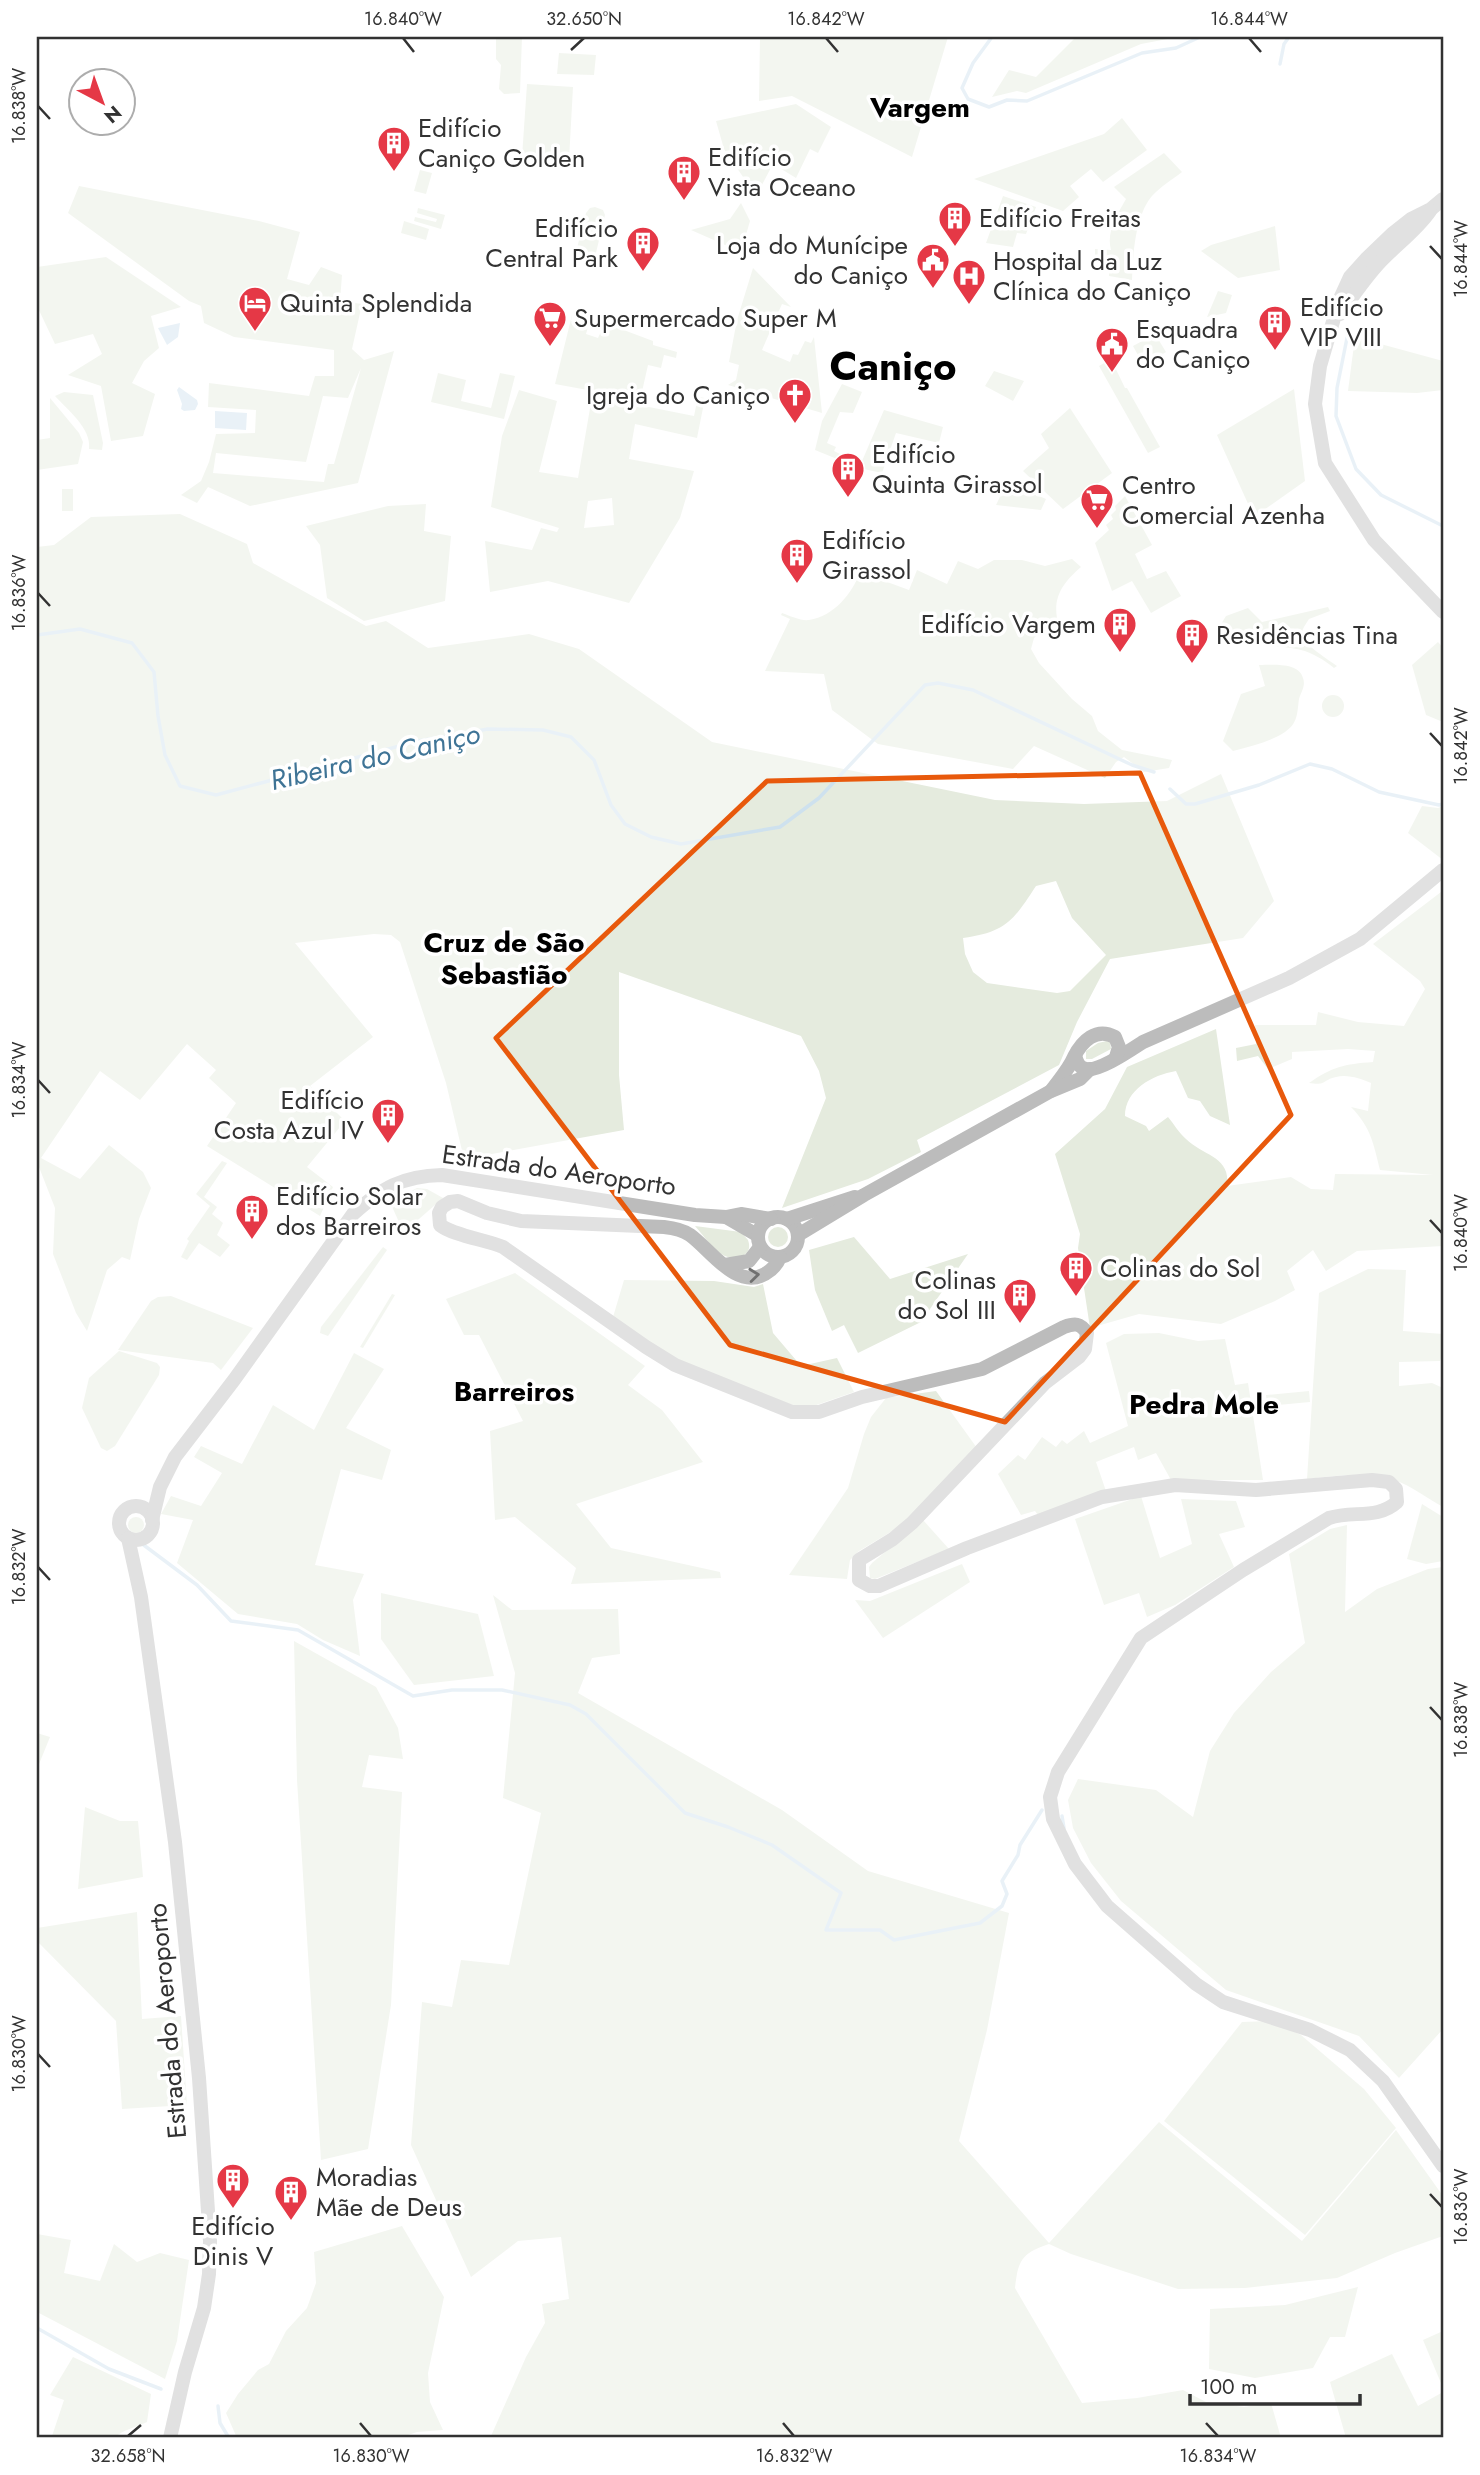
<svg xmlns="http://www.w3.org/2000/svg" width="1480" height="2475" viewBox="0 0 1480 2475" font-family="Jost,sans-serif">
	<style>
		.green { fill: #e5ebde; fill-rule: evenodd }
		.water { fill: #cee1ee }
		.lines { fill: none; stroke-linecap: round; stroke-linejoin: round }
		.stream { stroke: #cee1ee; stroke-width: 3.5 }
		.secondary { stroke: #bcbcbc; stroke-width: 14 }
		.oneway { stroke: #707070 }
		.marked { fill: none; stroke: #e8590c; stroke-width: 5; stroke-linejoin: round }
		.ticks { fill: none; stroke: #323232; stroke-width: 2.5 }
		.labels { text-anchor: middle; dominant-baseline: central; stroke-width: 7; stroke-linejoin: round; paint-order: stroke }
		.poi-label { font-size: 26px; fill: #323232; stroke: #fff; text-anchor: start }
		.street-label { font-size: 26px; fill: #323232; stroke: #fff }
		.neighbourhood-label { font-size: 28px; font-weight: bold; fill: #000; stroke: #fff }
		.water-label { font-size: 28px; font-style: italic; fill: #3f7496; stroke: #fff }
		.town-label { font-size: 40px; font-weight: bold; fill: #000; stroke: #fff }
		.neatline { fill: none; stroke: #323232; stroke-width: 2.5 }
		.ticks-label { font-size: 18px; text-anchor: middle; fill: #323232 }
	</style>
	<rect width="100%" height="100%" fill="#fff"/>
	<g class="green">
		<path d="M496,37h26l-2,56 -16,1 -5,-5 2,-24 -5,-6z"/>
		<path d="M760,37h188l-36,120 -120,-61 -33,5z"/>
		<path d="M1076,37h102l-37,7 -115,49 -9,-2 -25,6 17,-27 27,7z"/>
		<path d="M559,53l37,2 -2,20 -37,-1z"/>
		<path d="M527,84l46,3 -4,73 -47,-3z"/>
		<path d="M796,104l35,23 -13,26 -8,-4 -14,29 -23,-14 -17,32 -32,-47 -8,-28z"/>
		<path d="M1122,118l25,32 -44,32 -12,-13 -21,17 9,11 -16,14 -89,-32 130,-45z"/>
		<path d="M1164,153l18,19c-9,7 -22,15 -30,24 -17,20 -19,59 -20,84l-23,-4v-16l-14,-2v-9l16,1c-5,-18 6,-35 15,-51l-12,-12z"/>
		<path d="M420,170l12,3 -6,21 -12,-3z"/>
		<path d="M79,186l180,35 41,11 -13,47 22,6 12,-18 21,8 -2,26 22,3 -10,45 12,11 30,-9 -36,132 -108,23 -42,-19 -11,16 -16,-8 20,-14 8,-19 7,-28 39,-1 1,-23 -48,-3 1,-24 100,13 6,-20h19v-26l-100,-13 -30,-14 -3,-17 -12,-5 -121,-88zM361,368l-27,96h-6l-4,18 -111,-9 3,-20 90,9 17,-66 25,2z"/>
		<path d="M1003,196l33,11 -10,27 -9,-1 -4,14 -27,-4z"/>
		<path d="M741,203l9,18 -9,31 -50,-22 39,-11z"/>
		<path d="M595,207l8,3 2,5 -10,42 -19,-5 10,-39 4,-5z"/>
		<path d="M418,208l27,7 -4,14 -27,-8 1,-4 21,5 1,-3 -20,-6z"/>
		<path d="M404,221l25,8 -3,11 -25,-7z"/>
		<path d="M1275,226l5,44 -42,8 -37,-27 10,-6z"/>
		<path d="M106,257l75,50 -30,9 8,32 -15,13 -12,22 23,11 -12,42 -32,5 -10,-55 -33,-11 34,-21 -9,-20 -38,10 -18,-38v-39z"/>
		<path d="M753,268l38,39 -9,-3 -20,46 28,12 3,-8 5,1 7,-14 6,2 3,-6 8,76 -94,-28 8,-5 3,-15 -10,-3 8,-42z"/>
		<path d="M1218,291l14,4 -6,18 -19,4z"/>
		<path d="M573,311l-2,10 17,6 -2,7 12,4 7,-15 48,18v4l24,7 -1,6 -12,-3 -3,13 -13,-3 -9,40 55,11 4,-19 7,1 -8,40 -62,-14 -6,35 65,12 -14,47 -51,85 -81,-22 -58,11 -5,-51 47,9 9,-22 16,4 2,-4 -68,-21 11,-71 17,-46 38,11 -18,71 39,6 15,-87 -38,-7zM612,498l2,27 -30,3 4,-27z"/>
		<path d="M1155,334l11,18 -13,8 1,2 -9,6 -12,-22z"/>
		<path d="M1355,337l88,24v29l-26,3 -69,-2z"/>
		<path d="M1111,359l14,29h2l33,59 -12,6 -49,-87z"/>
		<path d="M994,371l30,10 -11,20 -28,-15z"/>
		<path d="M438,373l28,7 -5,21 30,7 9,-35 15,3 -11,43 -73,-17z"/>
		<path d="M842,384l20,8 -9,21 -13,-1 -13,31 9,4 -2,4 10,5 -2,5 -27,-11 7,-29z"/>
		<path d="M1294,389l11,92 -51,36 -37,-82z"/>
		<path d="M64,392l29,3 10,48 -1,7 -13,-1c3,-20 -21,-39 -34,-53z"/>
		<path d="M50,398l29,35 4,9 -5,22 -41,6v-30l13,-2z"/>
		<path d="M1070,408l42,65 -49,36 -40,-38 26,-23 -8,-14z"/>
		<path d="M884,410l59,17 -4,16 -43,-10 -14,40 -23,-5z"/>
		<path d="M1007,482l39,17 -5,11 -45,-5z"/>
		<rect x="62" y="489" width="11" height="22"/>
		<path d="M1125,496l27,49 -17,9 12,25 19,-8 15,25 -30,17 -19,-32 -20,10 -17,-48 14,-13 -3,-5 7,-6 -2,-4 5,-5 -1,-4z"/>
		<path d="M426,504l-2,27 27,5 -6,65 -81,20 -37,-23 -7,-53 -14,-19 82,-20z"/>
		<path d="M180,514l67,30 6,19 113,63 20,-5 42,27 101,-14 50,15 133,93 283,58 89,4 83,-3 54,-27 53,127 -31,37 -133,21 -33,63 -18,43 -142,75 4,12 -53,27 -86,29 44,-110 -7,-27 -18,-35 -182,-64v103l5,55 -160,29 -18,-76 -46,-141 -9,-7 -17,-1 -79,9 78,94 -63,49 35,35 -38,46 26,20 -13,29 -113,-70 29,-43 -27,-25 7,-8 -29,-26 -47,56 -40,-29 -59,87 39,21 29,-34 34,27 8,16 -12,31 -9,41 -8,-3 -15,13 -20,61 -11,-18 -23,-59 2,-46 -18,-46v-615l17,-2 37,-28zM1056,881l16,37 34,37 -36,36 -13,2 -70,-10 -14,-11 -8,-18 -2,-16c43,-6 50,-17 73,-52z"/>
		<path d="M1072,559l9,8c-16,14 -28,28 -24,51l-23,20 -3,11 8,14 33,36 20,17 6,15 24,19 50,10 -3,8 -25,4 -20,-15 -8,5 -11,16 -71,-32 -21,23 -135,-25 -46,-34 -8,-36 -59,-3 25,-52 -9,-4 1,-2c8,3 19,8 27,7 25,-4 43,-26 51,-48l49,18 8,-20 30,14 11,-23 20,8 16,-9h28l23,6z"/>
		<path d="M1328,607l2,4 -21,8c-3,5 -8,11 -7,16 1,9 27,25 35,31l-3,2c-10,-8 -21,-15 -33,-18 -20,-6 -74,-3 -80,-26l5,-8 22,-8 14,14z"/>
		<path d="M1438,642l5,6v74l-17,-7 -14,-50z"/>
		<path d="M1259,665c13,0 40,-3 44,13 3,8 -2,14 -4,21 -2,15 -1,24 -14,33 -15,10 -35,14 -52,19l-10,-10 18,-47 24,-8z"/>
		<circle cx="1333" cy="706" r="11"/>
		<path d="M1422,806l16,2 5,-2v54l-35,-27z"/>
		<path d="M1441,892l2,1v353l-86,5 -31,20 -13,-21 -26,21 8,19 -20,11 -54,23 -82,-10 -49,14 -12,-80 2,-14 -25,-80 50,-45 22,-42 89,-38 14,96 -20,-9 -10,-15 -12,-3 -12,-27c-24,4 -51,19 -51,45l21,10 3,5 19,-14c6,7 11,16 18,22 17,17 45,17 41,47l64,-9 20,12 22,1 2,-16 98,1 -53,-5c-7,-28 -9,-42 -29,-63l17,4 3,-28c-10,-4 -23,-9 -35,-6 -14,3 -9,9 -27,6 23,-16 35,-19 64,-21l2,-11 -27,-2 -56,3v7l-24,10 -10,-13 -21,5 -1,-13 20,-4 -1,-19h61l2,-13 40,10 46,4 21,-37 -5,-8 -47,-37z"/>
		<path d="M1107,1041l3,1 1,7 -19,10h-6v-8l12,-8z"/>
		<path d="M222,1161l5,2 -23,34 13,10 -5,7 11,9 -6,12 13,10 -10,12 -21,-14 -12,17 -6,-3 8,-16 -2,-2 23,-33 -14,-12z"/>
		<path d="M417,1188l10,1 16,9 -24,21 -17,10 -12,-27z"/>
		<path d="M695,1226l46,6 7,8c2,6 2,11 -4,15 -21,12 -37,-16 -49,-29z"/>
		<circle cx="778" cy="1237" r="10"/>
		<path d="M854,1237l36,42 78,-25 -47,68 -63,31 -14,-28 -12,6 -17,-41 -6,-40z"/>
		<path d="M383,1247l4,3 -59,86 -8,-3 1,-6z"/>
		<path d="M1368,1269l38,1 -3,61 40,3v19l-3,8 -41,1v24l33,-3 11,5v119c-18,-10 -38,-26 -59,-30 -25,-5 -52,-1 -77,2l12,-186z"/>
		<path d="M515,1273l130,93 -17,19 34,25 41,52 -127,42 35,44 109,24 1,6 -150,6 5,-16 -61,-51 -20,3 -5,-89 33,-10 -44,-86h-15l-18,-36z"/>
		<path d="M624,1280l90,1 40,6 9,-3 10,49 28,33 36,-8 17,34 -49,17 -63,-21 -96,-43 -33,-28z"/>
		<path d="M392,1294l3,1 -32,53 -3,-1z"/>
		<path d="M171,1296l82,32 -32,42 -8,-7 -95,-13 33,-49 7,-4z"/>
		<path d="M1159,1333l39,8 27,-2 10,46 13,-2 15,97h-92l-15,-27 -18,7 -4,-13 -38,15 10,29 -66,27 -5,-7 -14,4 -23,-41 20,-19 7,5 17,-23 14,10 6,-7 5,4 17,-13 6,12 38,-17 -22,-83 18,-9z"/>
		<path d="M119,1351l38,12 3,4 -1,8 -44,71 -8,5 -6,-3 -19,-40 7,-30z"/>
		<path d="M354,1353l30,16 -38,59 45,22 -9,30 -41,-11 -26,96 49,9 -11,26 7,56 -37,-16 -26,-16 -59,-10 -61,-51 16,-43 -32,-6 10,-18 30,10 21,-33 -28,-16 7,-11 41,18 31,-59 41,25z"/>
		<path d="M936,1391l41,57 -78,79 -40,24 -9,9 -3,19 -58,-4 59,-87 16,-54 7,-17 15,-19z"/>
		<path d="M1309,1391l1,11 -43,4 -1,-11z"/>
		<path d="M1141,1496l19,62 32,-14 -11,-45 55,2 9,26 -26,7 15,33 -59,38 -28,12 -8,-24 -35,12 -29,-86z"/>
		<path d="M1422,1504l21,13v44l-17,3 -19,-5z"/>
		<circle cx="136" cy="1525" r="8"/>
		<path d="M923,1520l26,29 -74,30 -5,-1 -1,-11 3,-4z"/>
		<path d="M1347,1525l-2,87 32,-23 51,-20 15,-2v462l-44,49 -40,-42 -133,-46 -105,-89 -30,-38 -18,-35 -5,-28 10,-21 78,11 37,27 17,-66 24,-38 37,-41 34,-29 -16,-89 41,-25z"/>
		<path d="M962,1564l8,18 -87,56 -28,-38 15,1z"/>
		<path d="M381,1593l97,21 16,62 -80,9 -33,-46z"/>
		<path d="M493,1595l19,15 106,-1 2,45 -28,4 -14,35 204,117 86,61 141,42 -22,117 -28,111 90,102 110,-121 143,119 94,-111 47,66v40l-48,17 -58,25 -92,10 -67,1 -107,-35 -22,-10c-27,9 -31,16 -34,44l67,115 55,-5 46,-8 23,12 38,5 27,-4 10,35h-789l-1,-2 35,-79 19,-34 -3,-19 27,-5 -8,-62 -43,4 -47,36 -60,-132 11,-143 30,5 9,-47 48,5 32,-152 -38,-15 12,-125z"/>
		<path d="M294,1641l82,46 22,41 5,31 -34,-4 -7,32 40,5 -11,213 -23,144 -47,11 -24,-380z"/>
		<path d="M37,1733l13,4 -13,32z"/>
		<path d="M85,1807l35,14h18l5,56 -65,12z"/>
		<path d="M137,1912l5,107 39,-3 6,89 -65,4 -6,-88 -79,-80v-13z"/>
		<path d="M1271,2021l30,14 63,54 32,39 -91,107 -141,-114 78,-99z"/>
		<path d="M402,2226l42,71 -16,76 2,29 13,28 -26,2 -18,6h-162l-11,-25 12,-19 20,-24 11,-6 17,-33 21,-23 9,-25 -2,-31z"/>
		<path d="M37,2234l34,6 -7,33 36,8 14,-37 23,18 23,-9 29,7 -12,81 -12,38 -128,-67z"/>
		<path d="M1358,2287l-13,50h-15l-17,31 -58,10 -46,-9 1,-60 75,-4z"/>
		<path d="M1443,2331v57l-20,-48z"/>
		<path d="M1392,2354l26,52 25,-14v46h-97l-16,-56z"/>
		<path d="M73,2357l78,37 -4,28c-12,6 -23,7 -33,16l-62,-2 12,-36 -14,-5z"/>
	</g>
	<g class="water">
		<path d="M180,323l-2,14 -11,8 -9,-17z"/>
		<path d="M179,387l18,13 1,4 -3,6 -11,1 -3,-2 1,-5 -5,-14z"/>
		<path d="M215,411l32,2 -1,17 -31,-2z"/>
	</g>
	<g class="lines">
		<g class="stream">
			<path d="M992,37l-19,26 -11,25 6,11 21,8 18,-7 20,1 115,-48 34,-5 24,-11"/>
			<path d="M1280,64l4,-20 5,-7"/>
			<path d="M1347,338l-10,50 -1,28 20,53 25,26 62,31"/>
			<path d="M37,635l43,-6 52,14 22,29 4,44 7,39 15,31 36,9 202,-54 70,-12 55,1 28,7 23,23 17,45 14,19 26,13 30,7 99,-17 39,-29 106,-113 13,-2 35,7 159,75 22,7"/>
			<path d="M1170,789l16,15h9l64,-19 51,-21 22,5 47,23 60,13 4,-1"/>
			<path d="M137,1540l60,45 34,36 67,9 115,66 39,-6h50l68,15 16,9 99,99 43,14 44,18 69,48 -15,37h54l14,10 86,-17 22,-17 5,-12 -5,-13 16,-26 2,-10 22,-35"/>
			<path d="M1062,1816l2,12"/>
			<path d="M37,2328l72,41 52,20"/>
			<path d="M218,2406l2,17 9,15"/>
		</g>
		<g class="secondary">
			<path d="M1443,199l-12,10 -20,10 -19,15 -25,24 -17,19 -11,24 -19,65 -5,38 10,59 49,77 69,72"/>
			<path d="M1340,314c13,-18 25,-36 40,-52 17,-18 36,-31 50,-51"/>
			<path d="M1075,1056c2,6 4,12 11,13 13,3 46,-20 57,-27l146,-64 71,-39 83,-69"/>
			<path d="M1051,1091c8,-11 18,-22 23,-34 8,-16 22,-30 41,-20l4,10 -3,10"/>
			<path d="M726,1217l31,18"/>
			<circle cx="778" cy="1237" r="20"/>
			<path d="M787,1219l68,-22"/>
			<path d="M798,1235l66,-40 187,-104 29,-12 10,-10"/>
			<path d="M780,1257c-3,8 -8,13 -15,17 -29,16 -54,-24 -75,-39 -7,-5 -17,-7 -26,-8l-143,-6 -34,-8 -29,-12 -8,1 -8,5 -3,6 1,12c12,10 46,15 63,22l143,100 29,18 117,47h27l43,-15 120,-28 82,-42c11,-4 16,-4 23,6l-2,16 -6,8 -34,26 -133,140 -19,16 -34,21v20l11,6h9l88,-38 135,-51 73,-12 81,5 116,-10 17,2 7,7 1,13c-20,18 -44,8 -68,16l-86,52 -102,68 -83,134 -8,25 3,22 22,45 32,42 89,78 27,18 87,28 40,20 33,31 60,85"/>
			<path d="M725,1265l24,-4 11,-14"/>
			<circle cx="136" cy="1523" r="17"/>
			<path d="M152,1520l8,-33 15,-30 59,-77 119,-166c29,-26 49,-38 89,-39l253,40 31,2 15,-3 30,5"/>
			<path d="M128,1538l13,59 34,245 24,236 11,163 -1,33 -5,34 -19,64 -15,66"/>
		</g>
	</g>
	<defs><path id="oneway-chevron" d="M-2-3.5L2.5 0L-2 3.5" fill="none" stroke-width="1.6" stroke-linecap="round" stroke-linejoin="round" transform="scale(1.75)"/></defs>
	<use class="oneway" href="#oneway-chevron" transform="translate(754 1275) rotate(-6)"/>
	<path d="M0 0H1480V2475H0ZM1140,773l151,342 -286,307 -275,-77 -234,-307 271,-257z" fill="#fff" fill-opacity=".55" fill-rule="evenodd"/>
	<path class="marked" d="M1140,773l151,342 -286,307 -275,-77 -234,-307 271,-257z"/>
	<path class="ticks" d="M403,38l11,14M826,38l12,14M1249,38l12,14M571,50l13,-12M38,106l12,13M1430,246l12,13M38,593l12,13M1430,733l12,13M38,1080l12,13M1430,1220l12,13M38,1567l12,13M1430,1707l12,13M38,2054l12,13M1430,2194l12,13M360,2423l11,13M783,2423l11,13M1206,2423l12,13M128,2436l13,-11"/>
	<defs>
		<symbol id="building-pin" viewBox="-11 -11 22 30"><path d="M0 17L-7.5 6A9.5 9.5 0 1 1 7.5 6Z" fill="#e53846" stroke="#fff"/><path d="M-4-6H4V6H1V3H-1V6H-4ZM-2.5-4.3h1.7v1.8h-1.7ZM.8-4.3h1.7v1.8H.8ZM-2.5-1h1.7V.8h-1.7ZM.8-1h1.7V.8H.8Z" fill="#fff"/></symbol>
		<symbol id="civic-pin" viewBox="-11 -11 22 30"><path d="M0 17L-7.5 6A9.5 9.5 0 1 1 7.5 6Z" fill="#e53846" stroke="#fff"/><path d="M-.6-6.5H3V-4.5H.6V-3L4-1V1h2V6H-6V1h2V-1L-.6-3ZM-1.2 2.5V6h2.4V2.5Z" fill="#fff"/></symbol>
		<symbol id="hospital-pin" viewBox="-11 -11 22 30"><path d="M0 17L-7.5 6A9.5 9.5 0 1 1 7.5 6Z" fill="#e53846" stroke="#fff"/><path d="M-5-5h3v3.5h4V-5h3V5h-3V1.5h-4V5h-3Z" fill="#fff"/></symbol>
		<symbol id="hotel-pin" viewBox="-11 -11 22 30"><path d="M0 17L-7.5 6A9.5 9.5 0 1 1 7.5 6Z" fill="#e53846" stroke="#fff"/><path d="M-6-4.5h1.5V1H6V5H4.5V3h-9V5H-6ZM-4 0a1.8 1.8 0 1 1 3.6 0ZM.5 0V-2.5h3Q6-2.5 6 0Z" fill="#fff"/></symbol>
		<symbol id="supermarket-pin" viewBox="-11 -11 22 30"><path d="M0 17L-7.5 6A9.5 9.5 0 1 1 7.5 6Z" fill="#e53846" stroke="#fff"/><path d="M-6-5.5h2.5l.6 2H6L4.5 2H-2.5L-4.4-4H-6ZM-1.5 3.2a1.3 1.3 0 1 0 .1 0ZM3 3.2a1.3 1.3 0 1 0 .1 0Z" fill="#fff"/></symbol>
		<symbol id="church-pin" viewBox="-11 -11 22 30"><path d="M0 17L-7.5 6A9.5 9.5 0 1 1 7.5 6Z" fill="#e53846" stroke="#fff"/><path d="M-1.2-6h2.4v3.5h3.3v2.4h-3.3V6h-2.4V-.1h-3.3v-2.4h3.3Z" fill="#fff"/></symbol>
	</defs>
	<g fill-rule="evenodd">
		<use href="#building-pin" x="375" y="124" width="38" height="52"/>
		<use href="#building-pin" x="665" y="153" width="38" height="52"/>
		<use href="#building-pin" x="936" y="199" width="38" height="52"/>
		<use href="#building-pin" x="624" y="224" width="38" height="52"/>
		<use href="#civic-pin" x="914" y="241" width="38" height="52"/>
		<use href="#hospital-pin" x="950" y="257" width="38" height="52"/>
		<use href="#hotel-pin" x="236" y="284" width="38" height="52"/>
		<use href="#supermarket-pin" x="531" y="299" width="38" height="52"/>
		<use href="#building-pin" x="1256" y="303" width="38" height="52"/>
		<use href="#civic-pin" x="1093" y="325" width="38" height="52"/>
		<use href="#church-pin" x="776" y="376" width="38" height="52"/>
		<use href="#building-pin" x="829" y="450" width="38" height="52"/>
		<use href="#supermarket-pin" x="1078" y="481" width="38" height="52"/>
		<use href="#building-pin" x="778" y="536" width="38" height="52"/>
		<use href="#building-pin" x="1101" y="605" width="38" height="52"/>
		<use href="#building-pin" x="1173" y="616" width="38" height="52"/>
		<use href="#building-pin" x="369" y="1096" width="38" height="52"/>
		<use href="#building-pin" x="233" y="1192" width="38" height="52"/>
		<use href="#building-pin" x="1057" y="1249" width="38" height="52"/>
		<use href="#building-pin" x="1001" y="1276" width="38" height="52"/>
		<use href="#building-pin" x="214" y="2161" width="38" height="52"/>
		<use href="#building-pin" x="272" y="2173" width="38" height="52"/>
	</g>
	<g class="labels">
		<g class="poi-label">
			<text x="418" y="128">Edifício<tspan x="418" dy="30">Caniço Golden</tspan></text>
			<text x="708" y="157">Edifício<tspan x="708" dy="30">Vista Oceano</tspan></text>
			<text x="979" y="218">Edifício Freitas</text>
			<text x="618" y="228" text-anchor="end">Edifício<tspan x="618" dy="30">Central Park</tspan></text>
			<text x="908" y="245" text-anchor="end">Loja do Munícipe<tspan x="908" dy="30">do Caniço</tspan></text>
			<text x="993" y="261">Hospital da Luz<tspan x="993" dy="30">Clínica do Caniço</tspan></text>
			<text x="280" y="303">Quinta Splendida</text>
			<text x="1300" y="307">Edifício<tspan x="1300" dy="30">VIP VIII</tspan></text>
			<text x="574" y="318">Supermercado Super M</text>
			<text x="1136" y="329">Esquadra<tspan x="1136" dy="30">do Caniço</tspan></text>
			<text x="770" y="395" text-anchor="end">Igreja do Caniço</text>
			<text x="872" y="454">Edifício<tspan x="872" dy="30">Quinta Girassol</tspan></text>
			<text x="1122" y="485">Centro<tspan x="1122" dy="30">Comercial Azenha</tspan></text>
			<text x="822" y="540">Edifício<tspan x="822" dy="30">Girassol</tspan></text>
			<text x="1096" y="624" text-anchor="end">Edifício Vargem</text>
			<text x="1216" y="635">Residências Tina</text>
			<text x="364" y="1100" text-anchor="end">Edifício<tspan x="364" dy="30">Costa Azul IV</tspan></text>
			<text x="276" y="1196">Edifício Solar<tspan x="276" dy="30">dos Barreiros</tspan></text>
			<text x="1100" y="1268">Colinas do Sol</text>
			<text x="996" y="1280" text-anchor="end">Colinas<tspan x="996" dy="30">do Sol III</tspan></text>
			<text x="316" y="2177">Moradias<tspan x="316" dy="30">Mãe de Deus</tspan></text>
			<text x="233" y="2226" text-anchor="middle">Edifício<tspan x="233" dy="30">Dinis V</tspan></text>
		</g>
		<g class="street-label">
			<text transform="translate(559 1170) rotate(8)">Estrada do Aeroporto</text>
			<text transform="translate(167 2021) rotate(-95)">Estrada do Aeroporto</text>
		</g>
		<g class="neighbourhood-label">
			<text x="920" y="107">Vargem</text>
			<text x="504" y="942">Cruz de São<tspan x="504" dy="32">Sebastião</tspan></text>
			<text x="514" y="1391">Barreiros</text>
			<text x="1204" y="1404">Pedra Mole</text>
		</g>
		<g class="water-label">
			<text transform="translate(375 757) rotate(-13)">Ribeira do Caniço</text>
		</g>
		<g class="town-label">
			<text x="893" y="366">Caniço</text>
		</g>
	</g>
	<rect width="1480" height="2475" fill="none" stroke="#ffffff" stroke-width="77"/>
	<g transform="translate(102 102) rotate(139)"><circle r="33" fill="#ffffff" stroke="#adadad" stroke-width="2"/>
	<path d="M0-5L12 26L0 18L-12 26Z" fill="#e53846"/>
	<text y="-10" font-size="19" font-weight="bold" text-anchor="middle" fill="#323232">N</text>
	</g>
	<path d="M1190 2394v10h170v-10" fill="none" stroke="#323232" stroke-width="3.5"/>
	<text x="1200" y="2394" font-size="21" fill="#323232" stroke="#ffffff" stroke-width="5" paint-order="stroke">100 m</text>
	<rect x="38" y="38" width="1404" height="2398" class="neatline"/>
	<g class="ticks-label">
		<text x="403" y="25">16.840°W</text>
		<text x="584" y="25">32.650°N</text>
		<text x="826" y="25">16.842°W</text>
		<text x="1249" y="25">16.844°W</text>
		<text transform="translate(19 106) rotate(-90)" y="6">16.838°W</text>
		<text transform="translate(1461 259) rotate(-90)" y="6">16.844°W</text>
		<text transform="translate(19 593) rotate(-90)" y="6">16.836°W</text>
		<text transform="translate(1461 746) rotate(-90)" y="6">16.842°W</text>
		<text transform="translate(19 1080) rotate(-90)" y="6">16.834°W</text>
		<text transform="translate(1461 1233) rotate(-90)" y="6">16.840°W</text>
		<text transform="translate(19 1567) rotate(-90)" y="6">16.832°W</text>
		<text transform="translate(1461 1720) rotate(-90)" y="6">16.838°W</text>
		<text transform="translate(19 2054) rotate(-90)" y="6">16.830°W</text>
		<text transform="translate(1461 2207) rotate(-90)" y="6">16.836°W</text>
		<text x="128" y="2462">32.658°N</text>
		<text x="371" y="2462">16.830°W</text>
		<text x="794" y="2462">16.832°W</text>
		<text x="1218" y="2462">16.834°W</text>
	</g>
</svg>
